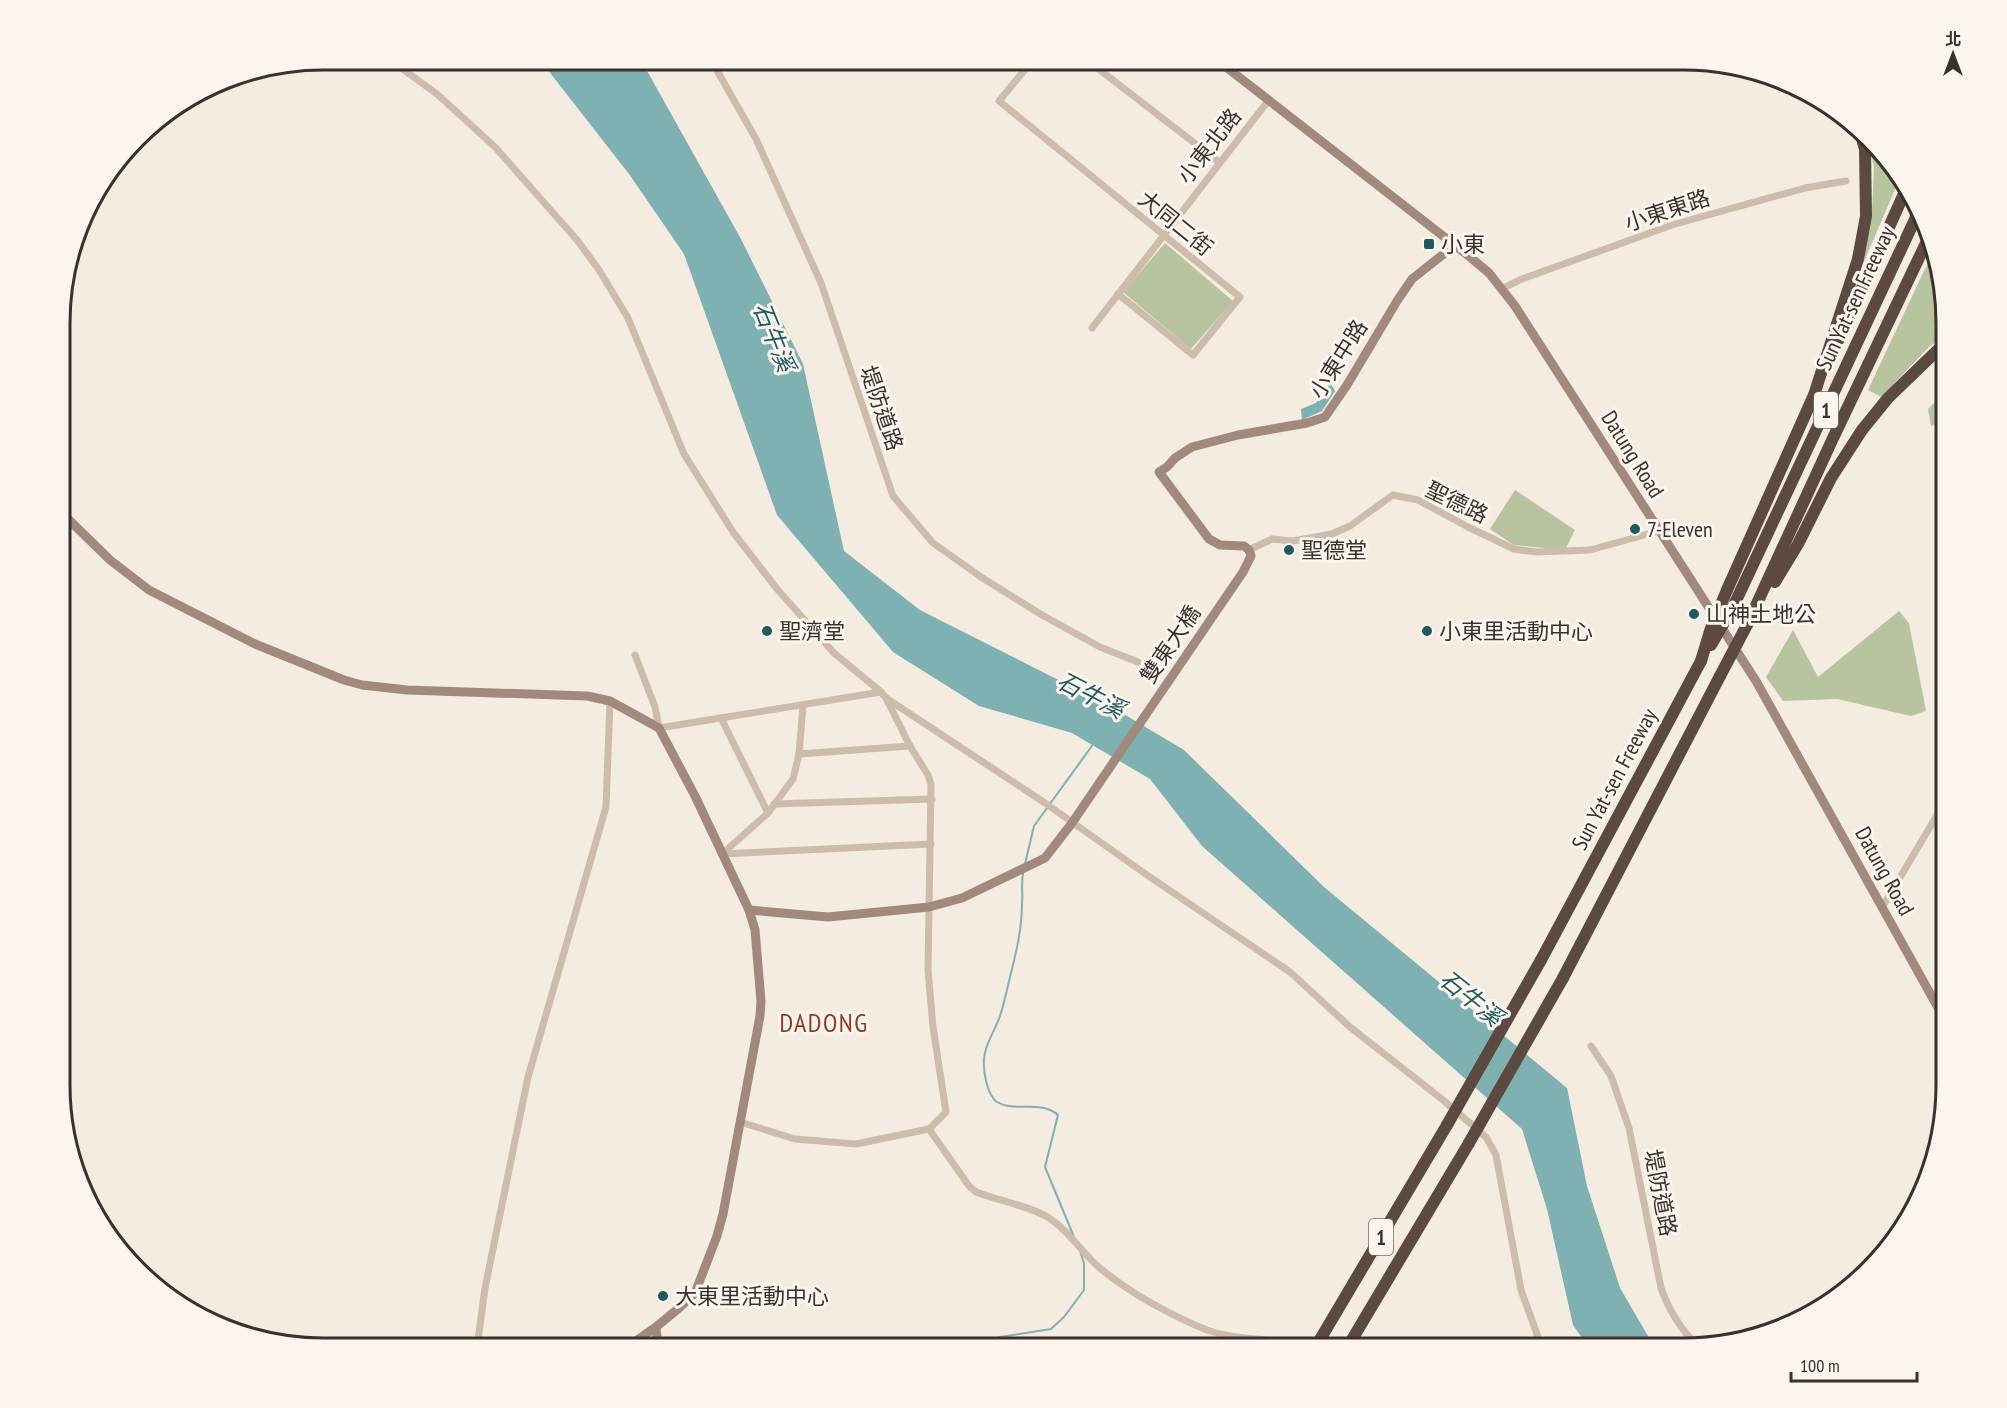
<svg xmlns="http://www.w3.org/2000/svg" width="2007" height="1408" viewBox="0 0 2007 1408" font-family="'PT Sans Narrow','Noto Sans TC',sans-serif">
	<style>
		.green { fill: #b8c4a0 }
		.water { fill: #7fb0b2 }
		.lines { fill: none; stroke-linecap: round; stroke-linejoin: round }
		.stream { stroke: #7fb0b2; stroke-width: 2 }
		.street-tunnel { stroke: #cfc6bd; stroke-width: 7; stroke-dasharray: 7 3.5; stroke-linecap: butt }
		.street { stroke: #cdbbac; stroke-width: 7 }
		.secondary { stroke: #a18a7d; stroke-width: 9 }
		.highway { stroke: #5c4a42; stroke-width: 12 }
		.highway-bridge { stroke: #5c4a42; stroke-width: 12 }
		.poi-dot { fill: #1f5a5e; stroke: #fbf5ee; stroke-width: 2 }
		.labels { text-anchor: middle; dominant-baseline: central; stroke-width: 6; stroke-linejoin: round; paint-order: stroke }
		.shield { fill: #fbf5ee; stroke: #756b66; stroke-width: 1.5 }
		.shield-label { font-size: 21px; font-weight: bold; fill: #3b302b }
		.street-label { font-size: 22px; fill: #3b302b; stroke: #fbf5ee }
		.poi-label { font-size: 22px; fill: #3b302b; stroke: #fbf5ee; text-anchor: start }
		.water-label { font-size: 24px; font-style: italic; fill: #1f5a5e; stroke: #fbf5ee }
		.quarter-label { font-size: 26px; letter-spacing: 1.5px; fill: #8c3b22; stroke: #fbf5ee }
		.rim { fill: none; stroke: #3b302b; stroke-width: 3 }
	</style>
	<rect width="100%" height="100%" fill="#f4ebe1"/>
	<g class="green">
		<path d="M1867,141l33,37 -38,88 10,-54 2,-46z"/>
		<path d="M1165,243l68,58 -42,48 -68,-57z"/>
		<path d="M1931,256l15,51v28l-17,12 -48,50 -13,-7z"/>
		<path d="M1946,391v29l-15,6 -3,-17z"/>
		<path d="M1515,490l60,40 -9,18h-22l-30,-3 -24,-16z"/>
		<path d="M1899,611l10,12 17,88 -15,5 -74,-17 -54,2 -17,-24 27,-47 25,47z"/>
	</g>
	<g class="water">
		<path d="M540,60h101l100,179 62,125 41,187 76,59 192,97 72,43 140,137 243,201 20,98 33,102 35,60h-66l-16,-23 -26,-116 -25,-80 -320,-283 -52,-67 -78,-46 -93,-27 -86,-54 -116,-137 -93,-261 -55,-80z"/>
		<path d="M1331,384l4,7 -13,20 -20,9 -1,-11 15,-6 9,-14z"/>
	</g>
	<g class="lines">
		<g class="stream">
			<path d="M1025,864l9,-38 60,-83"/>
			<path d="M1023,873c-2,11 0,20 -1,31 0,25 -6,49 -12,73 -3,13 -6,27 -10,39 -5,15 -15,27 -16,43 -1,12 3,36 13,43 18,11 43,-3 61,13l-13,52 29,70"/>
			<path d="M961,1348l38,-11"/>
			<path d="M999,1348l1,-11 51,-8 13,-12 20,-27v-27l-4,-12"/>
		</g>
		<path class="street-tunnel" d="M1302,1344l23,4"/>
		<g class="street">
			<path d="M390,60l47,34 58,53 82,93 22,30 29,48 56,136 49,78 44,57 57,64 47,39"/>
			<path d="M711,60l45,79 65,144 72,213 40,47 48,34 61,38 58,32 38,15"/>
			<path d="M1033,60l-34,41 241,196 -47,58 -75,-61"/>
			<path d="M1087,60l132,102"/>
			<path d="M1503,288l19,-9 150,-54 133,-37 41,-7"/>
			<path d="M1092,328l176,-227"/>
			<path d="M1249,550l23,-11 21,2 39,-7 18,-8 43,-31 25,5 50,27 46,22 22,3 54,-2 69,-19"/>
			<path d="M635,655l20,52 4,21 222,-36 5,6 24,48 18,29 3,9 -3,186 5,57 13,85 -17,17 -73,15 -61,-5 -55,-17"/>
			<path d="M886,698l159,105 102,72 143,97 60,55 93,73 43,37 10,18 25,135 21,58"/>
			<path d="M721,718l47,95"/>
			<path d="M799,754l111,-8"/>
			<path d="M774,804l158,-5"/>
			<path d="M722,854l209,-10"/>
			<path d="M722,854l46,-41 25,-34 6,-25 4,-49"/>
			<path d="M1883,906l63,-106"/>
			<path d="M1591,1046l20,30 18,52 32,160c8,22 19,41 36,57"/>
			<path d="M929,1129l40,57 7,6c20,8 57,15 73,26 21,13 33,36 52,51 29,24 71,47 106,61 30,11 64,8 95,14"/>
			<path d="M477,1348l8,-60 43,-211 78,-270 4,-106"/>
		</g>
		<g class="secondary">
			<path d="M1217,60l253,197 19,16 26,33 241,375 190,341"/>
			<path d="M62,513l48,47 39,30 106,54 89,36 18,5 45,5 180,6 23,5 49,27 36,68 54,114 6,20 6,71 -1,15 -37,198 -6,22 -22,57 -16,15 -23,19 2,21"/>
			<path d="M749,910l79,7 101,-10 33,-9 83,-40 27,-35 171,-251 8,-16 -2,-6 -5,-4 -24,-1 -11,-6 -50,-67 8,-5 8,-9 17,-11 46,-12 69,-12 18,-6 22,-32 50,-84 15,-22 43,-34"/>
			<path d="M626,1348l30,-21"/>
		</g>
		<g class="highway">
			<path d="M1839,339l68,-152"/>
			<path d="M1775,582l23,-38 33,-66 31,-48 26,-32 58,-56"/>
			<path d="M1727,590l87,-195 44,-136 8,-43 -1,-67 -4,-14"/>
			<path d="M1733,607l185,-394"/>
			<path d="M1748,623l86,-187 93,-195"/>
			<path d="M1541,960l160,-299"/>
			<path d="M1563,978l157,-302"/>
			<path d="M1315,1348l132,-223"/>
			<path d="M1347,1348l122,-205"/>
		</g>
		<g class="highway-bridge">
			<path d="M1711,645l22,-38"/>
			<path d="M1701,661l10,-33 16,-38"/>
			<path d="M1720,676l28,-53"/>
			<path d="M1447,1125l94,-165"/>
			<path d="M1469,1143l94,-165"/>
		</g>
	</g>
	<g class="poi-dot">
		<rect x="1423" y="238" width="12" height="12" rx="3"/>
		<circle cx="1635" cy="529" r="6"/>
		<circle cx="1289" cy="550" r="6"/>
		<circle cx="1694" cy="614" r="6"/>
		<circle cx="767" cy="631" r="6"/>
		<circle cx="1427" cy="631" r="6"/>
		<circle cx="663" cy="1296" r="6"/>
	</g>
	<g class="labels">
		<g class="shield">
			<rect x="1814" y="392" width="24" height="36" rx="4.5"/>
			<rect x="1369" y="1219" width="24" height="36" rx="4.5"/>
		</g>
		<g class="shield-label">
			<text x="1826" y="410">1</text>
			<text x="1381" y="1237">1</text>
		</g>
		<g class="street-label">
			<text transform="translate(1209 146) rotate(-52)">小東北路</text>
			<text transform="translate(1667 210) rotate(-18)">小東東路</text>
			<text transform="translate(1176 223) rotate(39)">大同二街</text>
			<text transform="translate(1855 298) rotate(-65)">Sun Yat-sen Freeway</text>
			<text transform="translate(1338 359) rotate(-58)">小東中路</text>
			<text transform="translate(882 408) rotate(71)">堤防道路</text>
			<text transform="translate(1633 454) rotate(58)">Datung Road</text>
			<text transform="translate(1457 502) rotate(26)">聖德路</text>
			<text transform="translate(1170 644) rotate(-56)">雙東大橋</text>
			<text transform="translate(1614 779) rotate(-62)">Sun Yat-sen Freeway</text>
			<text transform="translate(1885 871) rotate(61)">Datung Road</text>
			<text transform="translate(1661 1193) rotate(79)">堤防道路</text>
		</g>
		<g class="poi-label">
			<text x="1441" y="244">小東</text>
			<text x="1647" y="529">7-Eleven</text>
			<text x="1301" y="550">聖德堂</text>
			<text x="1706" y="614">山神土地公</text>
			<text x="779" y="631">聖濟堂</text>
			<text x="1439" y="631">小東里活動中心</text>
			<text x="675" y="1296">大東里活動中心</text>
		</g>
		<g class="water-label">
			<text transform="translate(774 337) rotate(68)">石牛溪</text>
			<text transform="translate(1091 695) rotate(27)">石牛溪</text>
			<text transform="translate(1471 998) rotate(39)">石牛溪</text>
		</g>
		<g class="quarter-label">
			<text x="824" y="1022">DADONG</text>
		</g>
	</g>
	<path d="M0 0H2007V1408H0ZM323 70H1683A253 253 0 0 1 1936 323V1085A253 253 0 0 1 1683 1338H323A253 253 0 0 1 70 1085V323A253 253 0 0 1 323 70Z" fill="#fbf5ee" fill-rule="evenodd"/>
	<path class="rim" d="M323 70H1683A253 253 0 0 1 1936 323V1085A253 253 0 0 1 1683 1338H323A253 253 0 0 1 70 1085V323A253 253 0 0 1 323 70Z"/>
	<g transform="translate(1953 54)" stroke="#fbf5ee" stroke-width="4.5" paint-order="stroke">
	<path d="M0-4.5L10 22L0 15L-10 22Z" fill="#3b302b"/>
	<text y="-9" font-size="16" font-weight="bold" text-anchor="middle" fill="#3b302b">北</text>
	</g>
	<path d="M1791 1372v9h126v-9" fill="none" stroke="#3b302b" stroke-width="3"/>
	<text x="1800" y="1372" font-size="18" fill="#3b302b" stroke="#fbf5ee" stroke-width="4.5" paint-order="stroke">100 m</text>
</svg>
